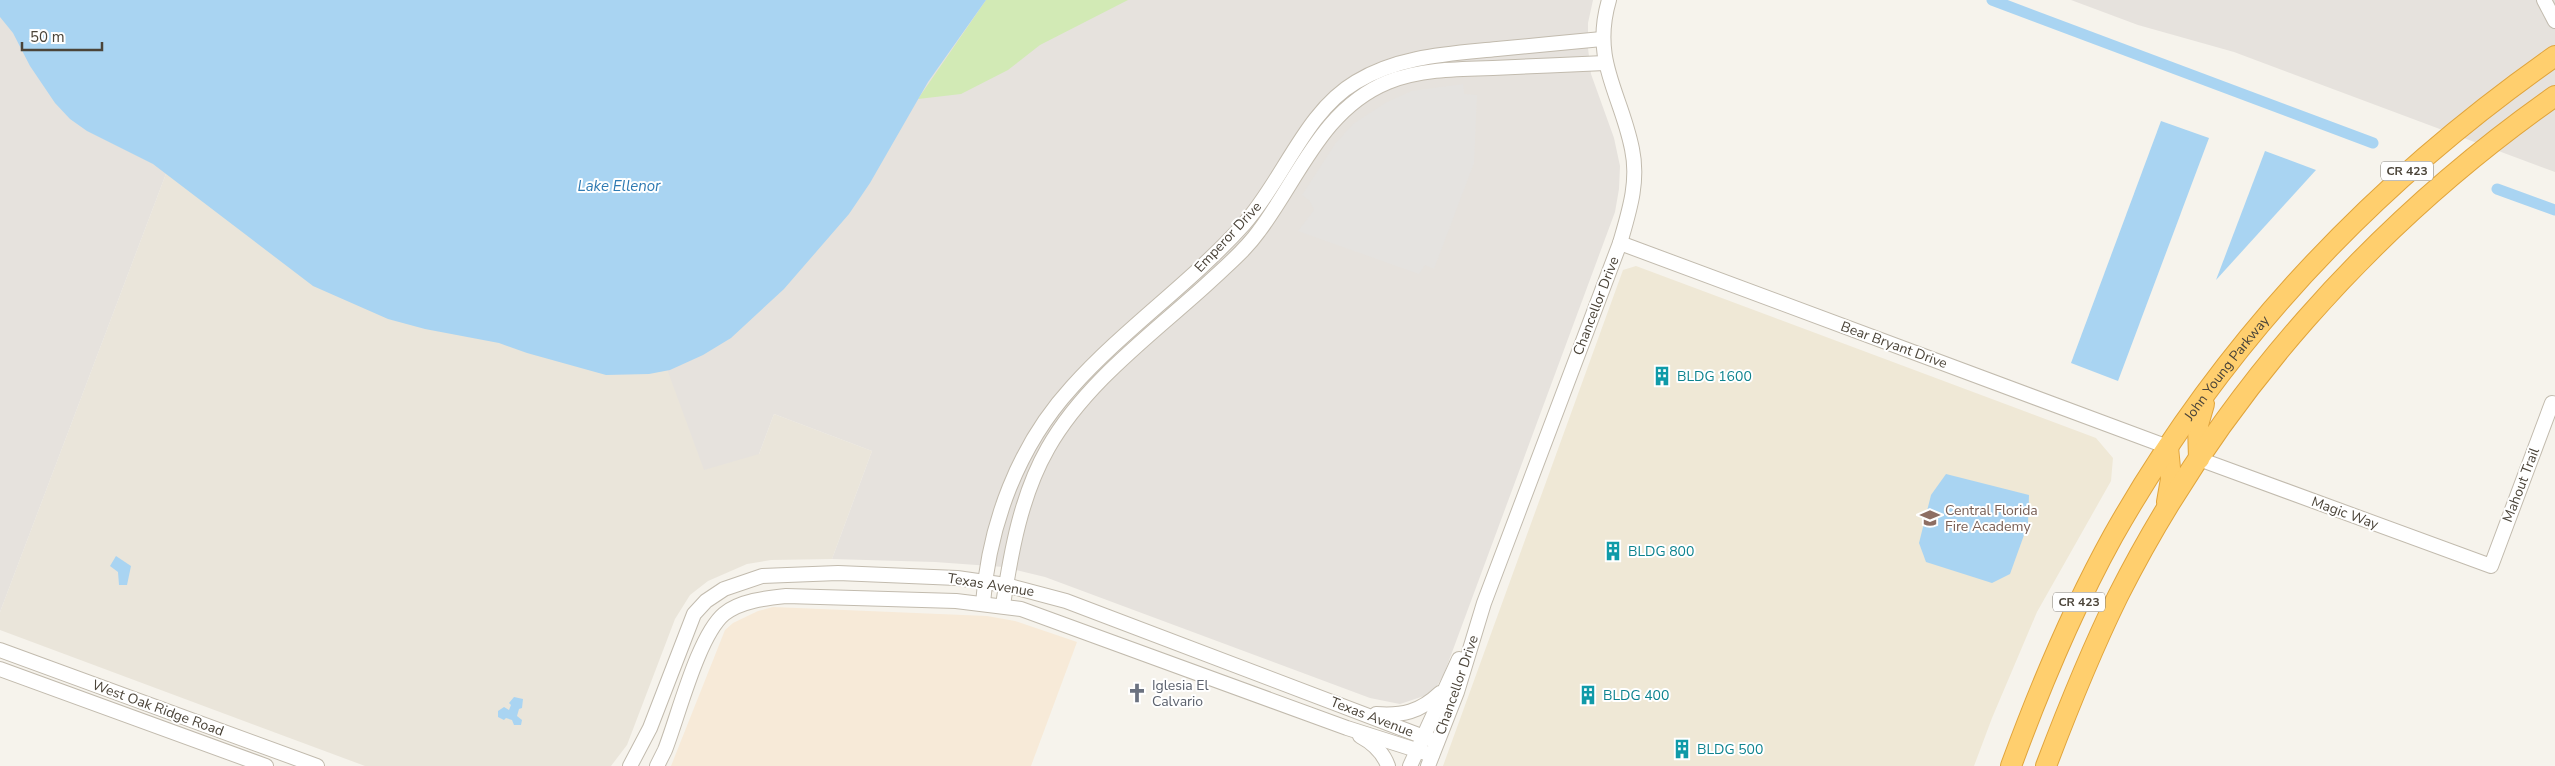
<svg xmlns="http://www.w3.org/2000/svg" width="2555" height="766" viewBox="0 0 2555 766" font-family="'Nunito Sans',sans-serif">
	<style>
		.residential { fill: #eae5da }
		.commercial { fill: #f7ead8 }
		.industrial { fill: #e6e2dd }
		.education { fill: #efe8d6 }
		.green { fill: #d2eab5 }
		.parking { fill: #e5e3e0 }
		.water { fill: #a9d4f2 }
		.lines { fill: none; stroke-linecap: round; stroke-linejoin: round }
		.canal { stroke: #a9d4f2; stroke-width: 11 }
		.minor-casing { stroke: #c2bbae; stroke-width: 16 }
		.highway-casing { stroke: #e0a43c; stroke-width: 22 }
		.minor { stroke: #fff; stroke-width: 14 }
		.highway { stroke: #ffcf6e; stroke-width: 20 }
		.labels { text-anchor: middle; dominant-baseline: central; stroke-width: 4; stroke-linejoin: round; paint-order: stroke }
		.shield { fill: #fff; stroke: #817c74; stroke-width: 1 }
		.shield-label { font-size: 12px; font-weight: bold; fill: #4b4439 }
		.street-label { font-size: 14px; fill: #4b4439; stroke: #fff }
		.culture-label { font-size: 14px; fill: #0d838f; stroke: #fff; text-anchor: start }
		.education-label { font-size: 14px; fill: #785e54; stroke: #fff; text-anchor: start }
		.worship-label { font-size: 14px; fill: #5b616d; stroke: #fff; text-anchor: start }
		.water-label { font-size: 15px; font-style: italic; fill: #2e7ab2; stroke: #fff }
	</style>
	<rect width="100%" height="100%" fill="#f6f3ec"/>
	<path class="residential" d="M175,150l474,170 110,134 15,-40 98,37 -40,108 -61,1 -24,4 -39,17 -18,14 -15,24 -48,126 -16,21h-246l-365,-136v-18z"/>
	<path class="commercial" d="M773,607l214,9 28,5 62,21 -46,124h-360l54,-136 8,-7 25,-12z"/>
	<g class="industrial">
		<path d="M0,0l175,150 -175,462z"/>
		<path d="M938,0h655l-5,23v25l3,26 23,64 6,28 -1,23 -4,23 -171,462 -7,12 -10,9 -27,9 -30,-6 -325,-121 -41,-10 -69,-5 -103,-3 40,-108 -98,-37 -15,40 -55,16 -55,-150z"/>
		<path d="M2071,0h484v172l-321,-120 -96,-27z"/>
	</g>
	<path class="education" d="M1636,266l460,172 17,20 -2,23 -74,131 -45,106 -18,48h-531l180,-496z"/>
	<path class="green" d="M986,0h142l-88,45 -32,25 -47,24 -43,5z"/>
	<path class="parking" d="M1463,84l1,10 13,1 -3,68 -40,106 -9,-4 -6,9 -121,-43 16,-21 -4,-9 -8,-6 33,-51 18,-20 34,-22 25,-11z"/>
	<g class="water">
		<path d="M0,0h986l-58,82 -58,101 -21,31 -65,75 -53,49 -28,17 -33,15 -21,4 -43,1 -79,-22 -28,-10 -74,-14 -37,-10 -75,-33 -160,-122 -66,-33 -17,-12 -15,-16 -25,-37 -17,-33 -13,-16z"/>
		<path d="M2161,121l48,17 -91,243 -47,-18z"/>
		<path d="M2265,151l51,19 -100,110z"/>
		<path d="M1946,474l83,21 -1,29 -18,50 -18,9 -66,-21 -7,-19 12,-48z"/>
		<path d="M116,556l15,10 -4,19h-8l-1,-13 -8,-6z"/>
		<path d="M514,697l9,2 -1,9 -3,1 -2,7 5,4 -1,5h-7l-2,-5 -6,-2 -2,2 -6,-3v-6l6,-4 5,3 2,-5 -2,-2z"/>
	</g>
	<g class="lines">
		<g class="canal">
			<path d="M1992,0l381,143"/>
			<path d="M2497,189l58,21"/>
		</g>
		<defs>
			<g id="minor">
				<path d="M2544,0l11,21"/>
				<path d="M1620,243l548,204"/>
				<path d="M2199,459l292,107 61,-163 3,1"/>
				<path d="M983,603c6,-79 35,-157 89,-216 53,-59 119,-104 172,-163 40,-45 61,-112 112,-142 43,-26 92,-28 141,-33 35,-3 70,-7 105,-10"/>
				<path d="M1003,605c8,-53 18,-110 45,-157 37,-65 103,-113 158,-163 18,-17 38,-33 53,-54 40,-53 63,-122 129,-149 33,-13 70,-13 105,-14 37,-2 75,-3 112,-5"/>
				<path d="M0,650l317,116"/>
				<path d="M0,669l266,97"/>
				<path d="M1376,714c26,2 44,-2 64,-21"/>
				<path d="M1360,736c13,7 23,16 28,30"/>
				<path d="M630,766l20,-38 44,-114 12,-13 18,-12 38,-13 76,-3 119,5 49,7 60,16 371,141"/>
				<path d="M657,766l8,-16c13,-33 33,-114 59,-136 16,-13 42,-16 62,-18l170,5 65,8 326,119 85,27"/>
				<path d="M1410,766l49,-107"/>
				<path d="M1428,766l29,-74 27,-89 136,-360c9,-31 19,-61 12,-94 -11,-56 -41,-88 -23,-149"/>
			</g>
			<g id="highway">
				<path d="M2199,459l-1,-34 6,-21"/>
				<path d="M2167,502l4,-23 -3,-32"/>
				<path id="s1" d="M2011,766c29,-79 61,-156 102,-230 109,-193 261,-353 442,-480"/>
				<path d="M2046,766c22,-58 45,-115 72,-170 101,-200 255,-372 437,-500"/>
			</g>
		</defs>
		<use href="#minor" class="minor-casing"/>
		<use href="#highway" class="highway-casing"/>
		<use href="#minor" class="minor"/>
		<use href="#highway" class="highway"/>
	</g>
	<defs>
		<symbol id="building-bare" viewBox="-9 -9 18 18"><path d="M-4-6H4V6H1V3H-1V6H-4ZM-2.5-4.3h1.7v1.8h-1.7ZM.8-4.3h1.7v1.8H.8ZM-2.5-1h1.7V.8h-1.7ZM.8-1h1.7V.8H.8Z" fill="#0f9aa8" stroke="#fff" stroke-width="2.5" paint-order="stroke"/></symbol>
		<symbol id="school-bare" viewBox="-9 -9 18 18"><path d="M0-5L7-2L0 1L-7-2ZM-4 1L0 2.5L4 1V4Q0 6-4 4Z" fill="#8d6e63" stroke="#fff" stroke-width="2.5" paint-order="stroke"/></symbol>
		<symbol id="church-bare" viewBox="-9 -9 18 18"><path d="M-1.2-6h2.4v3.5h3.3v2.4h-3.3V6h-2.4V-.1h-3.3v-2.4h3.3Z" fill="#6b7280" stroke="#fff" stroke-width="2.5" paint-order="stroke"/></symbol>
	</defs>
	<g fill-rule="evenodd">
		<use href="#building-bare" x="1648" y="362" width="28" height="28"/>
		<use href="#school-bare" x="1916" y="504" width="28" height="28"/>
		<use href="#building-bare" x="1599" y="537" width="28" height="28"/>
		<use href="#church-bare" x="1123" y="679" width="28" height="28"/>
		<use href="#building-bare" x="1574" y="681" width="28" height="28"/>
		<use href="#building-bare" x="1668" y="735" width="28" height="28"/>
	</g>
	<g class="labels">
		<g class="shield">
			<rect x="2381" y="161.5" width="52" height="19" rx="4"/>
			<rect x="2053" y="592.5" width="52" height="19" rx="4"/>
		</g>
		<g class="shield-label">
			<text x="2407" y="171">CR 423</text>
			<text x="2079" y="602">CR 423</text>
		</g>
		<g class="street-label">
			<text transform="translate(1228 237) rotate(-47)">Emperor Drive</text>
			<text transform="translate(1596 306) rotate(-69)">Chancellor Drive</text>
			<text transform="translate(1894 345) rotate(20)">Bear Bryant Drive</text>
			<text stroke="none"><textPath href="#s1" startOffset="455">John Young Parkway</textPath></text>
			<text transform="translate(2521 485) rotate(-69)">Mahout Trail</text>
			<text transform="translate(2345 513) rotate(20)">Magic Way</text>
			<text transform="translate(991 585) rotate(9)">Texas Avenue</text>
			<text transform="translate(1457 685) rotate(-71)">Chancellor Drive</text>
			<text transform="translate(158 708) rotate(20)">West Oak Ridge Road</text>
			<text transform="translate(1372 717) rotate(21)">Texas Avenue</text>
		</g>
		<g class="culture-label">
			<text x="1677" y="376">BLDG 1600</text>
			<text x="1628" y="551">BLDG 800</text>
			<text x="1603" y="695">BLDG 400</text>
			<text x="1697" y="749">BLDG 500</text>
		</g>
		<g class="education-label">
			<text x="1945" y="510">Central Florida<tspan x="1945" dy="16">Fire Academy</tspan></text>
		</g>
		<g class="worship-label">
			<text x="1152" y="685">Iglesia El<tspan x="1152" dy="16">Calvario</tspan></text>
		</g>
		<g class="water-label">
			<text x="619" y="186">Lake Ellenor</text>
		</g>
	</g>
	<path d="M22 42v8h80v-8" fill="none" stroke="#4b4439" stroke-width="2.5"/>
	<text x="30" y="42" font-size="15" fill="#4b4439" stroke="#ffffff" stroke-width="4" paint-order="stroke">50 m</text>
</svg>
